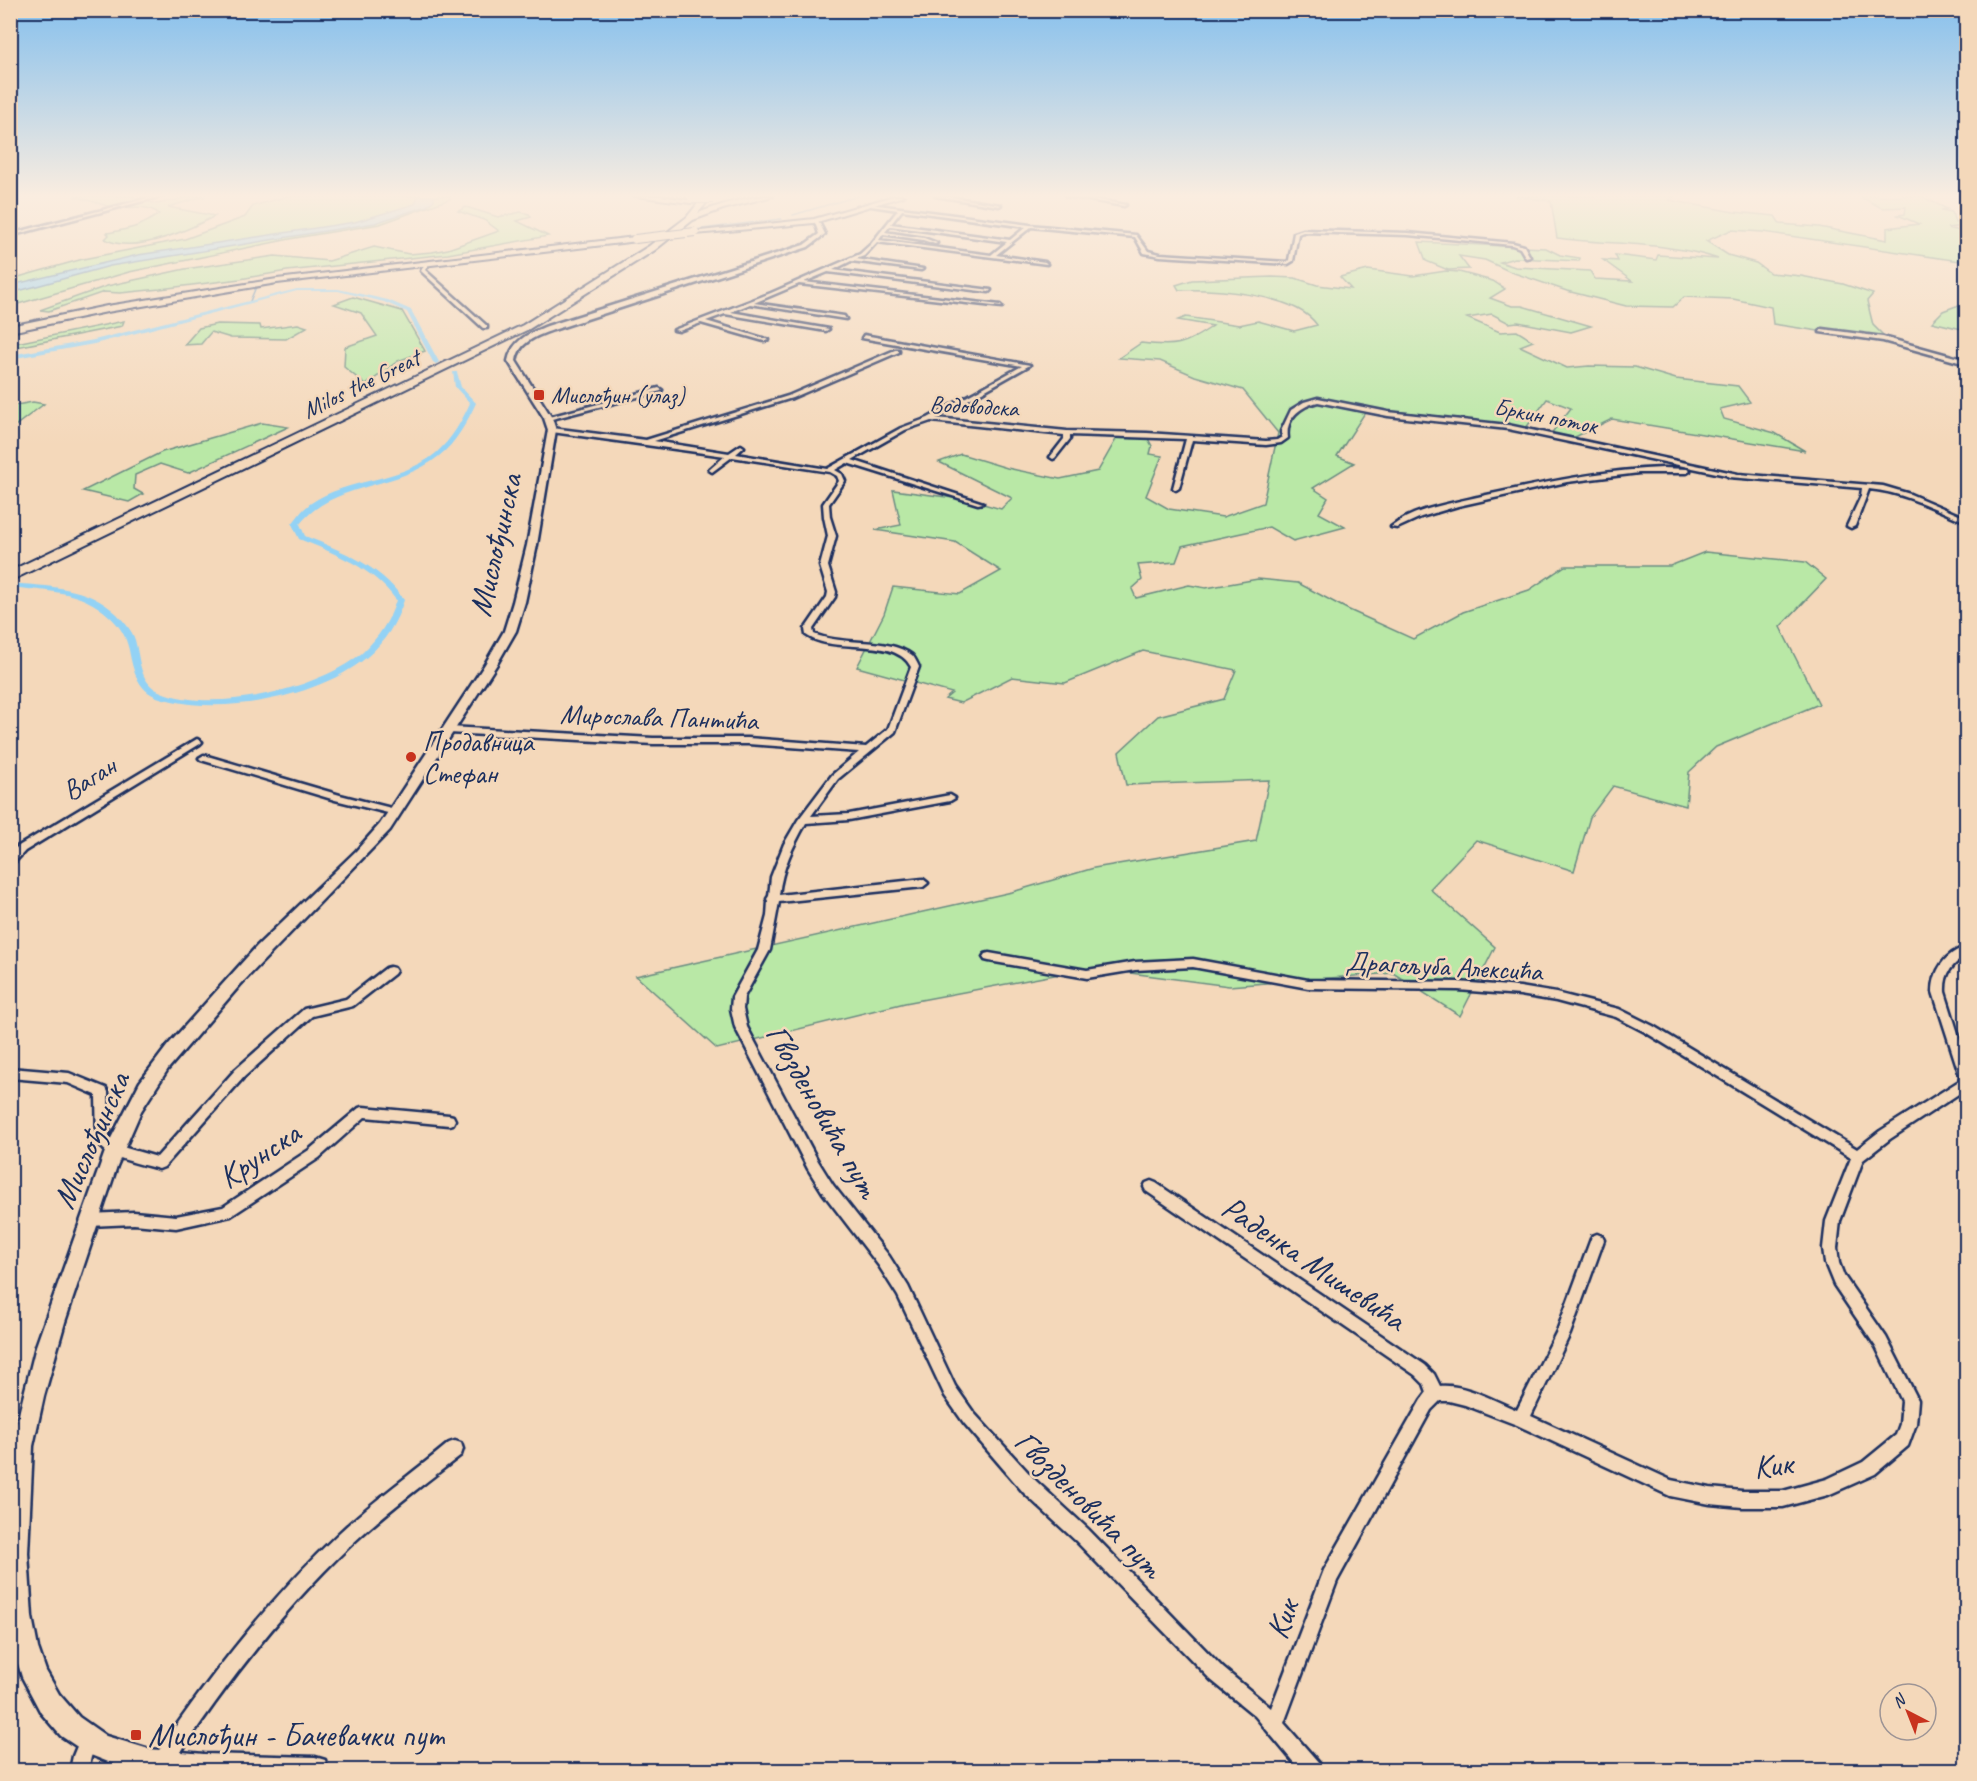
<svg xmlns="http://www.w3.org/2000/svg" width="1977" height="1781" viewBox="0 0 1977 1781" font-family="Caveat,sans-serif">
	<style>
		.green { fill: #b9e8a6; stroke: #6a8c82; stroke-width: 1.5 }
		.water { fill: #93d2f5; stroke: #6391b9; stroke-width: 1.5 }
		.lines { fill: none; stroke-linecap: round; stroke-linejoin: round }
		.stream { stroke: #6391b9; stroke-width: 1.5 }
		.canal { fill: #93d2f5; fill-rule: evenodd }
		.minor-casing { stroke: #1b2f5e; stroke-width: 5 }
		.secondary-casing { stroke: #1b2f5e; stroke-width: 5 }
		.primary-casing { stroke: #1b2f5e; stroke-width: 4 }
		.motorway-casing { stroke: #1b2f5e; stroke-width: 4 }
		.minor { fill: #f4d8ba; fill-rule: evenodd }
		.secondary { fill: #f4d8ba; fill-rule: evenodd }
		.primary { fill: #f4d8ba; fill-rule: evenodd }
		.motorway { fill: #f4d8ba; fill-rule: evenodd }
		.primary-bridge-casing { stroke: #1b2f5e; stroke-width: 10; stroke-linecap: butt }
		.motorway-bridge-casing { stroke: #1b2f5e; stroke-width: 10; stroke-linecap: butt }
		.primary-bridge { stroke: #f4d8ba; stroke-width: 8 }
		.motorway-bridge { stroke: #f4d8ba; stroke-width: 8 }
		.poi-dot { fill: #c8321e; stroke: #f4d8ba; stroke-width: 2 }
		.labels { text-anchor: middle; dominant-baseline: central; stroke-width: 5; stroke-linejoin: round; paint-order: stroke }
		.far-street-label { font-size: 24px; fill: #1b2f5e; stroke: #f4d8ba }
		.far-poi-label { font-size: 24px; fill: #1b2f5e; stroke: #f4d8ba; text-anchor: start }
		.street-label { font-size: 28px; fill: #1b2f5e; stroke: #f4d8ba }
		.poi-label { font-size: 28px; fill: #1b2f5e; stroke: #f4d8ba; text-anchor: start }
		.near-street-label { font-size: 33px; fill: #1b2f5e; stroke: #f4d8ba }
		.near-poi-label { font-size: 33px; fill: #1b2f5e; stroke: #f4d8ba; text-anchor: start }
	</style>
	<rect width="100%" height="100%" fill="#f4d8ba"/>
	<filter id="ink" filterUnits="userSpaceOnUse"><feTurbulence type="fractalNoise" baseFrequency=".0167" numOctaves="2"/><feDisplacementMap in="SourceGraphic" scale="12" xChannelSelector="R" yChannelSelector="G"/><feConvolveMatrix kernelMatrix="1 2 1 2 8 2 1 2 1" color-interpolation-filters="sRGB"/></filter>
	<g filter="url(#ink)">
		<g class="green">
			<path d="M74,196h58l7,4 -28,7z"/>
			<path d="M194,196h11l-37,11 47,9c-27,14 -81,39 -110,23l4,-4 -2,-2c25,-5 32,-5 52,-19 -10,-9 -27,-7 -39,-6l25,-7 12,3z"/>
			<path d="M288,196h162v3l-70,25 -85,14 -166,34 -118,34v-27l72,-20 102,-20 60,-22 8,-11z"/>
			<path d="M1515,196h160l-6,4 65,12 41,4 5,8 39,3 68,13v-12l32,-4 -21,-9 7,-1 1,-7 -24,1 -23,-12h62l26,13 -6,1 11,2 3,11 11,-2v5l-19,2 19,4v30l-203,-30 -32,-2 -25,11 22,14 28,8 14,10 31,3 42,8 30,10 -6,7 6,24 17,17 -117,-18 -2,-17 -38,-8 -49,-2 -11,10 -47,-1 -59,-15 -56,-19 -26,-12 -26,-4 10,13 -21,1 -22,-9 -7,-19 127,6 14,7 20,3 -1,3 -64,-3 -15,4 15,5 75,4 5,8 37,2 -29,-21 15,1 -3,-6 41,5 2,-5 60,4c-45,-17 -111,-14 -161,-21l-6,-37z"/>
			<path d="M466,207l32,10 23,-5 8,2 2,3 -14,4 31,15 -100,18 -161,17 -47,8 -80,10 -40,4 -16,-1 -55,19 -9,-1 67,-24 78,-17 90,-13 54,5 45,-14 35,7 23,-2 16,-3 51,-18 -15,-11 -26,-9z"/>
			<path d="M1368,270l45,6 33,-5 13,1 34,9 12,8 -15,9 22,8h10l69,20 -20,6 -53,-10 -9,1 -17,-9 -25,4 33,14 17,-1 16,10 -13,5 47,22 22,-2 46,1 41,12 62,7 12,16 -30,7 4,10 51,14 30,18 -193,-32 -41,20 -21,-4 21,-27 -24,-9 -21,29 -158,-20 -31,48 17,7 -41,25 15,10 -9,15 26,14 -52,14 -24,-14 -87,19 -6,16 -38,3 4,15 -10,9 4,9 53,-13 17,3 52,-9 40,4 49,26 66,30 50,-27 66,-22 36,-24h105l35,-14 100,10 21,17 -46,48 39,77 -103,43 -27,25 -3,34 -73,-20 -23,31 -16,54 -98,-31 -46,49 65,58 -35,69 -67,-43 -164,13 -137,-18 -187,35 -188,46 -81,-73 376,-84 82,-24 162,-27 13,-61 -143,5 -7,-33 39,-36 66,-17 12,-29 -93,-19 -78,32 -53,-6 -51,26 -16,-4 7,-6 -95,-26 27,-53 9,-27 67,7 41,-23 -46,-29 -80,-12 26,-5 -8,-35 76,10 32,9 11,-11 -73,-36 22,-8 46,14 53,11 38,-8 20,-35 29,1 5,9 -2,8 12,2 -16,40 23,13 54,8 40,-14 15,-70 -35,-43 -48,-14 -35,-15 -41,-3 22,-15c34,4 43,3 72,-17l-35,-6 8,-3 53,8 19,-4 36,10 23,-6c-22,-32 -103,-36 -138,-35l-3,-5 16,-5 80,-3 23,1 22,7 34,4 -11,-12z"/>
			<path d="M353,297l49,14 23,40 -27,10 -32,24 -22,-18 1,-20 32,-11 -16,-23 -27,-9z"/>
			<path d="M1956,306l10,2v22l-34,-8 11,-11z"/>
			<path d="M124,321l-2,5 -111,22v-4z"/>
			<path d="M217,324l43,1 1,4 37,-5 9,3 -21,12 -55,-1 -20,-6 -10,12 -17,1 15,-17z"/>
			<path d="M33,402l11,2 -33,25v-23z"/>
			<path d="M262,423l26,4 -100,46 -28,-9 -25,11 -1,14 9,5 -14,8 -46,-11 79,-39z"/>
		</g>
		<path class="water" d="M418,196h16v4l-7,6 -52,17 -265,43 -99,27v-8l127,-30 217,-33 60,-18z"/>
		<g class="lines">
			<g class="stream">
				<path d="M793,215l65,-19"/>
				<path d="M694,230l87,-11"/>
				<path d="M496,253l58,-6"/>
				<path d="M250,301l6,-14 -2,-4 218,-27"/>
			</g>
			<g class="canal">
				<path d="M297,289h41l50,11 23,10 28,52 -3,2 -3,-2 -26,-50 -23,-10 -46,-11h-41l-203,53 -84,15v-4l84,-15z"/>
				<path d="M453,372h4l4,15 15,16c-9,19 -20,40 -37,53 -41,34 -105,25 -139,68l5,12c39,16 73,28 99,64 -7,22 -19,42 -37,57 -46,39 -137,57 -195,44 -7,-2 -15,-3 -21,-7 -15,-9 -19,-28 -22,-44 -3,-14 -9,-24 -20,-34 -29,-27 -62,-24 -99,-29v-4c40,4 76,2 107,31 7,8 15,16 18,26 5,18 4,42 24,51 53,24 160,-2 203,-38 16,-15 28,-32 34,-53 -24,-33 -60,-46 -97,-61l-7,-15c4,-5 8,-11 12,-15 33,-31 95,-25 132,-56 15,-13 26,-32 34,-50l-15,-16z"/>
			</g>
			<defs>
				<g id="minor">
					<path d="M156,196h6l-152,40v-2z"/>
					<path d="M935,196h9l57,9 -2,1z"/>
					<path d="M1066,196h9l51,9 -2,1z"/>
					<path d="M870,204l160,21 106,10 12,16 12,3 127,8 2,-2 5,-27 9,-3 105,3 105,10 11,3 6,11 -4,1 -6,-10 -8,-3 -104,-10 -105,-3 -5,2 -5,27 -5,3 -128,-8 -16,-3 -9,-16 -104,-10 -35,28 49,7 2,2 -170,-22 -13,14 -8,3 67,10 -2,1 -70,-9 -18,9 158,20 -2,2 -161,-20 -24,10 196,23 2,2 -203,-23 -45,19 90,13 2,3 -96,-15 -19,8 98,17 -3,2 -101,-17 -19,7 63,19 -5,1 -63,-18 -22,8 -5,-1 97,-37 89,-39 11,-10 27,-34 -27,-4zM902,210l124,17 -16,13 -119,-16zM890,226l117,16 -16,13 -112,-15 4,-6 40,6 12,4 2,-1 -13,-5 -39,-6z"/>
					<path d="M425,263l4,1 -4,6 62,56v2h-4l-62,-57z"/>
					<path d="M1822,329l61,8 83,23v4l-83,-23 -63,-9z"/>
					<path d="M864,335l166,30 -94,53 131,13 80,2 119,8 11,-1 5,-3 -1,-6 10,-21 13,-8 14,-4 70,14 120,13 230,49 145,12 27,8 56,24v4l-2,-1c-31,-13 -62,-29 -95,-32l-14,37 -4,2 -4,-2 14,-30 1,-8 -133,-11 -3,-2 -218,-46 -120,-13 -70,-14c-17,4 -33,16 -30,36l-7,5 -15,2 -74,-5 -13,48 -3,2 -3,-2 13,-49 -116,-4v4l-15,19 -2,1 -3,-2 14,-18v-4l-133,-14 -26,9 -53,30 131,43 -5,1 -131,-41 -12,7 7,4 3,7 -16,23 1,13 6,19 -8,30 8,26 -1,5 -22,32 1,5c28,12 75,3 98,21 3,3 5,8 7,12l-24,65 -57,47 -27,37 38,-2 101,-19 5,3 -5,3 -101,19 -43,3c-13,23 -24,45 -27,72l144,-16 5,4 -5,4 -144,15 -9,48 -26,47 -1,12 4,18 71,134 15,24 56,71 19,30 47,100 19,27 62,68 52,48 135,139 48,40 53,-138 97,-170 6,-8 -3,-8 -9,-9 -269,-184 -2,-4 2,-4 5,-2 5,2 269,182 9,9 6,12c26,-2 54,15 77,24l40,-79 35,-95 5,-2 5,2 2,4 -34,94 -39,82 140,64 39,8 32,3h41l44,-12 36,-17 33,-27 4,-11 2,-23 -26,-54 -42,-62 -9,-22 -2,-15 3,-27 25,-63 -206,-126 -29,-15 -60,-16 -36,-6 -62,-5 -150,-2 -115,-21 -58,3 -48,8 -98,-17 -4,-1 -2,-3 2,-3 4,-1 98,17 48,-8 58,-3 115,21 150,2 62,5 36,6 63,16 34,17 204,123 23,-18 79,-50 1,-5 -27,-84c0,-21 13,-40 33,-45v9c-14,8 -22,18 -21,36l21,67v30l-76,50 -27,21 -23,61 -3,27 2,15 5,13 42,61 32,63 -2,24 -8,22 -33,28 -47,21 -45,12h-41l-32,-3 -40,-8 -153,-71 -52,-20 -16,-4h-9l-9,9 -94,171 -53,142 35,40 2,7h-21l-45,-54 -44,-36 -135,-139 -52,-48 -60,-70 -19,-27 -47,-100 -19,-30 -56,-73 -15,-24 -73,-142 -4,-18 1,-12 26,-47 9,-34 1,-15 -1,-2 2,-3 2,-19 13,-33 14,-24 34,-45 27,-23 -111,-8h-95l-204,-11 -4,-3 4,-3 204,11h95l118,9 22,-18 23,-62c-16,-32 -78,-12 -105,-32l-1,-6 22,-32 1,-5 -8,-26 8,-30 -4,-19 -1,-13 16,-23 -2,-5 -7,-4 -98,-15 -20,15 -3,-2 1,-1 15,-13 -173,-24 -3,-2 3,-2 94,12 142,-44 107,-46h4v2l-107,46 -138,43 75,12 12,-8 3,2 -8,7 91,15 74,-41 27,-10 94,-52 -160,-28z"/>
					<path d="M659,388l3,2 -1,1 -113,29 -3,-2z"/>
					<path d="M1663,468l24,1 3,2 -3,2h-48l-72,9 -109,24 -37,11 -24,11 -6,-1c24,-19 62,-24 91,-31 60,-13 119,-26 181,-28z"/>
					<path d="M197,739l5,3 -2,2 -175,107 -11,12 -4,1v-10l7,-7z"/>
					<path d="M204,755l136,40 59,15 2,2 -5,3 -61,-15 -134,-40 -2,-2z"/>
					<path d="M390,967l4,1 2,3 -2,3 -41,32 -41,10 -68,61 -80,90 -5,2c-17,-5 -53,-11 -62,-27l-1,-47 -28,-12 -58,-5v-10l59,5 37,15 2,4 1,47 10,7 38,11 79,-88 68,-60 42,-10 40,-31z"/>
					<path d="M363,1107l86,8 4,1 2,4 -2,4 -4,1 -84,-8 -46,41 -88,58 -55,12 -42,-4 -45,2 -5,-2 -2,-4 2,-4 5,-2 45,-2 42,4 47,-9 86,-57 50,-42z"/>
					<path d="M455,1441l6,2 2,6 -2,6c-37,29 -75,57 -109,89 -71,67 -130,145 -183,226h-14l-2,-7 2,-7c55,-80 114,-157 185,-224 34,-32 73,-59 109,-89z"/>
					<path d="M89,1732l7,2 2,7 -7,16 -3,13h-18l3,-14 9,-22z"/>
				</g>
				<path id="secondary" d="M814,220h4l7,14 -17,13 -255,83c-17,6 -34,12 -37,31l36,57 4,12 -19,115 -12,57 -9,29 -19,33 -107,166 -150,155 -72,84 -27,42 -24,55 -52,156 -21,74 -11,50 -5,107 4,64 6,31 8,23 13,23 20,23 27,19 43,13 55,5 111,3 10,3 3,10h-199l-41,-16 -27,-18 -20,-23 -19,-36 -12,-40 1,-191 25,-100 71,-200 33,-64 28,-37 89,-99 99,-95 24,-27 105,-160 19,-33 9,-29 14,-57 21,-115 -4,-12 -36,-57c4,-21 22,-28 39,-35l257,-81 15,-11z"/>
				<g id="primary">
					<path d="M894,196h10l-90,27 -119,11 -4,-2 123,-13z"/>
					<path d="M635,237l3,4 -361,42 -170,29 -97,20v-6l97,-20 170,-27z"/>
				</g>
				<g id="motorway">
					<path d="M635,196h26l34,5 -4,2z"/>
					<path d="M704,196h8l-14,17c24,-9 50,-17 75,-17l-50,13 -30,11 -38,30 -126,79 -519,252v-10l513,-246 126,-79 38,-29z"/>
				</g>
			</defs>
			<use href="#minor" class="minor-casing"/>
			<use href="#secondary" class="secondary-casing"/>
			<use href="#primary" class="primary-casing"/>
			<use href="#motorway" class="motorway-casing"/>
			<use href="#minor" class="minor"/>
			<use href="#secondary" class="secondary"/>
			<use href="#primary" class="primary"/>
			<use href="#motorway" class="motorway"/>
			<defs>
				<path id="primary-bridge" d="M635,239l60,-7"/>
				<path id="motorway-bridge" d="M692,199h21"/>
			</defs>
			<use href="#primary-bridge" class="primary-bridge-casing"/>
			<use href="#motorway-bridge" class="motorway-bridge-casing"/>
			<use href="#primary-bridge" class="primary-bridge"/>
			<use href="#motorway-bridge" class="motorway-bridge"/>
		</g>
	</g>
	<linearGradient id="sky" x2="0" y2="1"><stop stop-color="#86c0ed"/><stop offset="0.44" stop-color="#faede0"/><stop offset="1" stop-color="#faede0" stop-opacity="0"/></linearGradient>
	<rect width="1977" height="445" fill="url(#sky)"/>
	<g class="poi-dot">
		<rect x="533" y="389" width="12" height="12" rx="3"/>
		<circle cx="411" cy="757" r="6"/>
		<rect x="130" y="1729" width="12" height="12" rx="3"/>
	</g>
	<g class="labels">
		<g class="far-street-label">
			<text transform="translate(361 384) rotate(-26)">Milos the Great</text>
			<text transform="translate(974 406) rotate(3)">Водоводска</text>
			<text transform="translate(1546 416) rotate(11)">Бркин поток</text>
		</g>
		<g class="far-poi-label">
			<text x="551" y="395">Мислођин (улаз)</text>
		</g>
		<g class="street-label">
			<text transform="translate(659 717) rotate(2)">Мирослава Пантића</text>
			<text transform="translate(89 778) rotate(-32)">Ваган</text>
			<text transform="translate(1444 966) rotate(3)">Драгољуба Алексића</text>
		</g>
		<g class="poi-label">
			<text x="423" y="741">Продавница<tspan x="423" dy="32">Стефан</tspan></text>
		</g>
		<g class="near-street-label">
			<text transform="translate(495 545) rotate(-77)">Мислођинска</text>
			<text transform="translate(823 1111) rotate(60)">Гвозденовића пут</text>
			<text transform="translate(91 1140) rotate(-66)">Мислођинска</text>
			<text transform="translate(259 1155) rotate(-34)">Крунска</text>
			<text transform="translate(1314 1263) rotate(34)">Раденка Мишевића</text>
			<text transform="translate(1773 1465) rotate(-7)">Кик</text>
			<text transform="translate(1089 1504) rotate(45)">Гвозденовића пут</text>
			<text transform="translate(1282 1619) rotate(-70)">Кик</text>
		</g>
		<g class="near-poi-label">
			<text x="148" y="1735">Мислођин - Бачевачки пут</text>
		</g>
	</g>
	<rect width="1977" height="1781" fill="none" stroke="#f4d8ba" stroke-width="36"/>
	<rect x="18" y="18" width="1941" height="1745" fill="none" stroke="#1b2f5e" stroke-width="2" filter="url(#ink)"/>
	<g transform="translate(1908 1712) rotate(318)"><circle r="28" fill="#f4d8ba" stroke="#9d9495" stroke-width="1.5"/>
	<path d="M0-4.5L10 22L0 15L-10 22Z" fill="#c8321e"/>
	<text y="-9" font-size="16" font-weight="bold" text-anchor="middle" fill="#1b2f5e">N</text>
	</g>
</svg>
